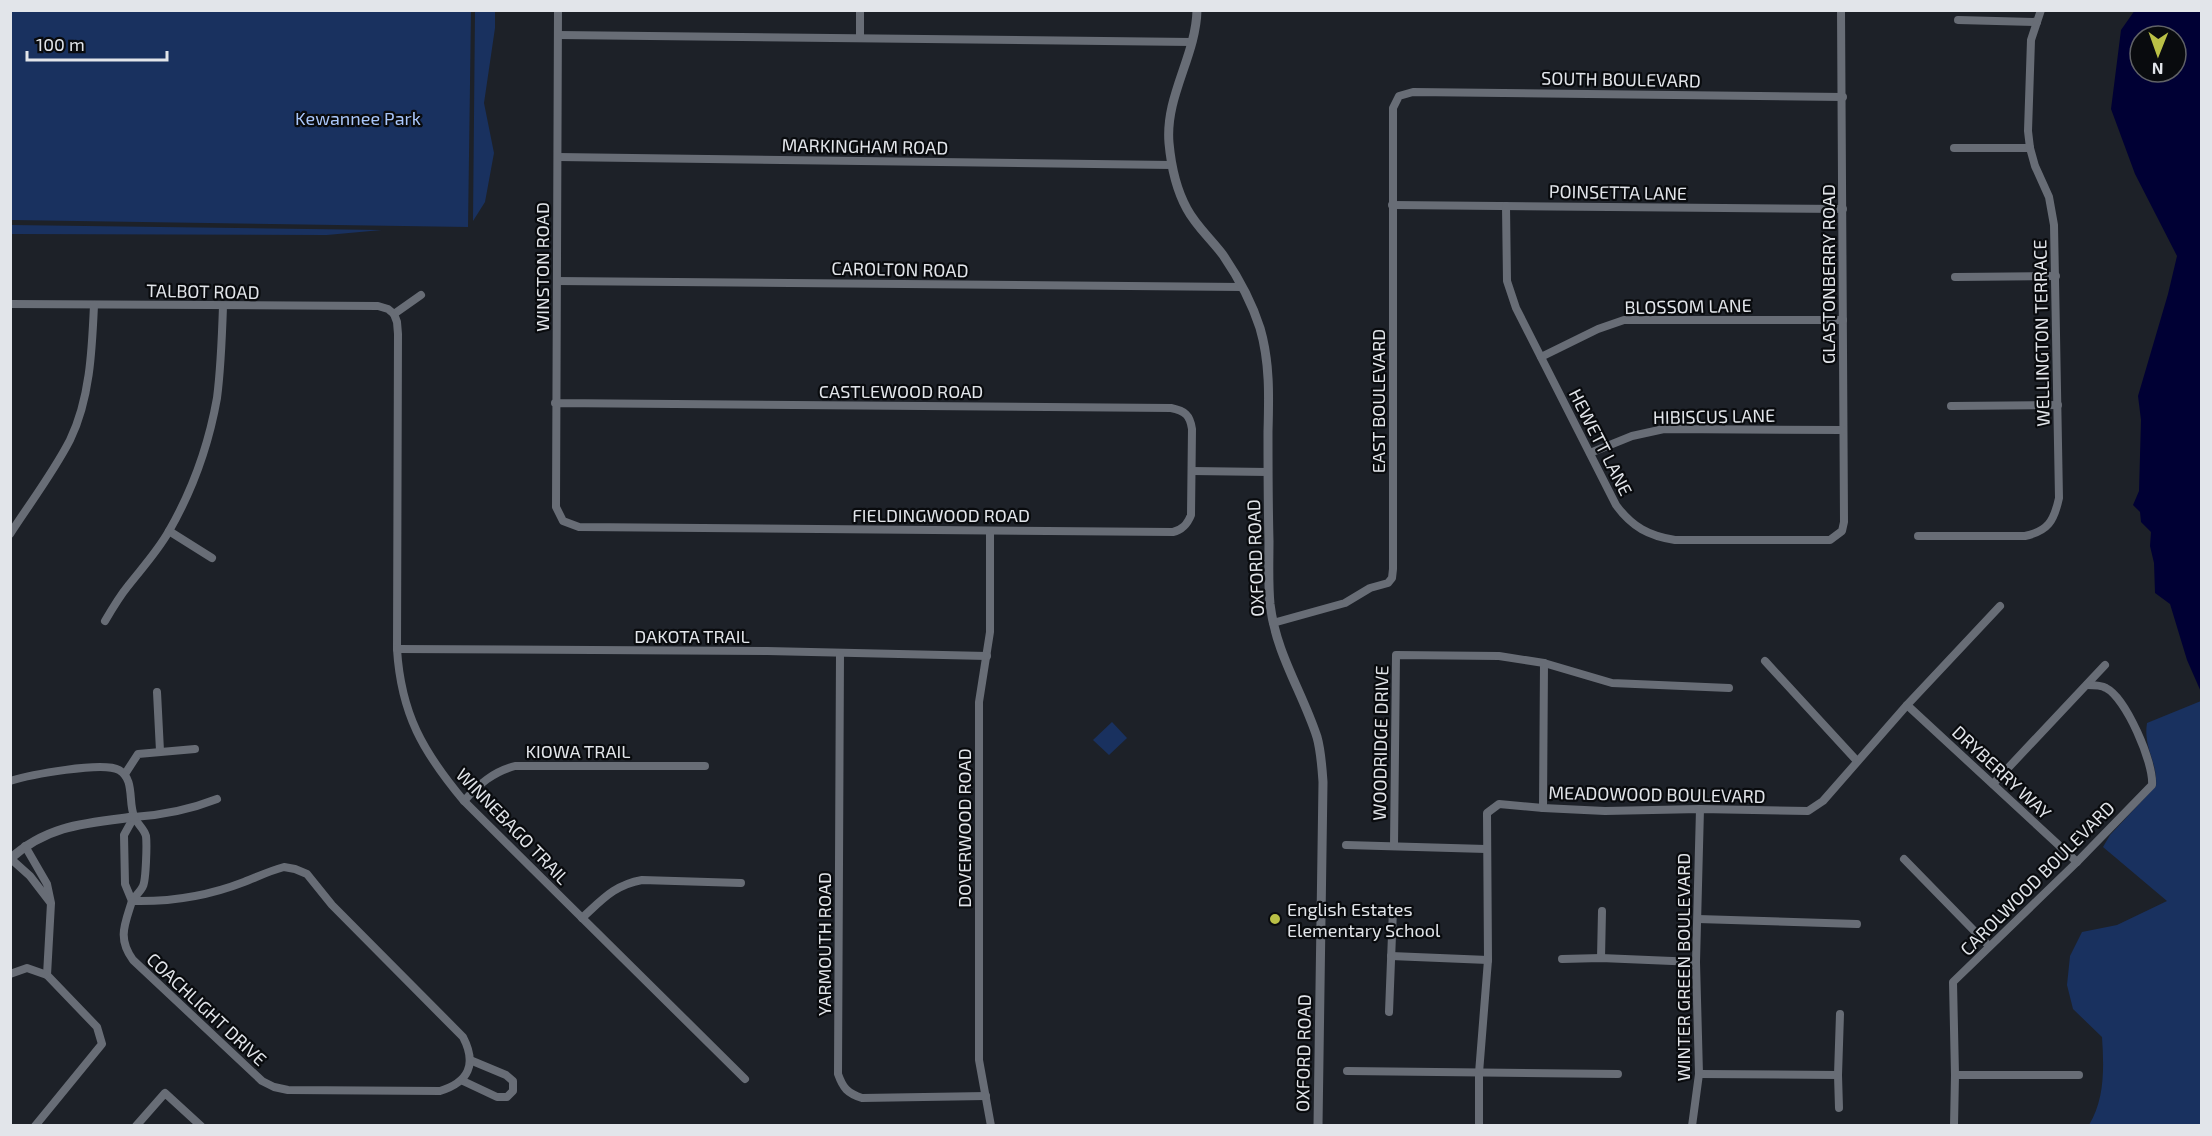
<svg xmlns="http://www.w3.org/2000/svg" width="2212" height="1136" viewBox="0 0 2212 1136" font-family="'Exo 2',sans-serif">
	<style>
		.green { fill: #19315f }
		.water { fill: #000034; fill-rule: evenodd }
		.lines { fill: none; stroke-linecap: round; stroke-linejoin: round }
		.minor { stroke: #686d76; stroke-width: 8 }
		.tertiary { stroke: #686d76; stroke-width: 9 }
		.poi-dot { fill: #bac046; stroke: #090b0e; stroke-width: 2 }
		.labels { text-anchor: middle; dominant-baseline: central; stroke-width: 4.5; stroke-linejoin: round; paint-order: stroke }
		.street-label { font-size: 18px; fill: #e2e5ea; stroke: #090b0e }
		.park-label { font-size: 18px; fill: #aac7fb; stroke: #090b0e }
		.poi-label { font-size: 18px; fill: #e2e5ea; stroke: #090b0e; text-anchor: start }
	</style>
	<rect width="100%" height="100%" fill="#1d2128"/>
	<g class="green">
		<path d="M11,10l460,1 -3,216 -457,-7z"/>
		<path d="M475,11h20v17l-11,75 10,50 -9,49 -12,19z"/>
		<path d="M11,225l371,5 -55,5 -316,-1z"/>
		<path d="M2201,701v424h-112c16,-26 15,-58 13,-88l-29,-28 -6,-24 3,-29 12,-24 35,-7 50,-24 -64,-54 7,-12 46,-49c2,-24 -13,-38 -9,-63z"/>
		<path d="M1112,722l15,16 -18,17 -16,-15z"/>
	</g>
	<path class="water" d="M2135,10l66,1v681l-14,-32 -17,-56 -15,-11 -1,-30 -4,-17 1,-14 -10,-10 -1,-10 -7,-7 6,-14 2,-71 -3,-24 30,-102 9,-38 -42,-82 -24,-65 10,-79zM2140,36h36v36h-36z"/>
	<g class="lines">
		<g class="minor">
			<path d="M1958,20l79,2"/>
			<path d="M558,35l634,7"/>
			<path d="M860,38v-28"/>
			<path d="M1954,148h76"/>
			<path d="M558,157l614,8"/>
			<path d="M1392,205l451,4"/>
			<path d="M1506,206l1,75 9,27 100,197c16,22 33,31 59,35h155l12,-9 2,-9 -3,-512"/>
			<path d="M1955,277l101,-1"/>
			<path d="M557,281l685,6"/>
			<path d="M10,304l368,2 10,3 6,5"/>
			<path d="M394,314l3,8 1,12 -1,315c4,65 26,103 67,152l281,278"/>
			<path d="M394,314l27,-19"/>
			<path d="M1541,357l57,-28 26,-9h219"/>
			<path d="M555,403l616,5c14,3 19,7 21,21l-1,86c-4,10 -9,15 -18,17l-594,-5 -16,-6 -7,-14 2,-497"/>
			<path d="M1951,406l107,-1"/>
			<path d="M1590,453l42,-17 32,-7 179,1"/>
			<path d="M1192,471l76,1"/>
			<path d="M169,531l43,27"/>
			<path d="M990,531v101l-11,70v358l12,66"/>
			<path d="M10,534c20,-31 43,-61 60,-94 20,-41 22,-90 24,-135"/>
			<path d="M1918,536h107c23,-5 29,-15 34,-38l-5,-273 -5,-28 -14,-31 -5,-18 -2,-17 3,-91 10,-30"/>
			<path d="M105,621c7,-12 14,-24 23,-35 14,-18 29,-34 41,-55 23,-40 40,-88 48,-133 4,-31 5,-61 6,-92"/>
			<path d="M1273,623l72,-20 25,-15 18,-5 4,-5 1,-9v-461l6,-12 14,-4 430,5"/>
			<path d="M397,649l370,2 220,5"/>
			<path d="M840,654l-2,420c5,14 9,19 24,24l124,-2"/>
			<path d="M1765,661l92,100"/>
			<path d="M157,692l3,59"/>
			<path d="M1907,705l170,157"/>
			<path d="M125,774l13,-20 57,-5"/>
			<path d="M10,781c19,-6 93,-20 109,-11 16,9 9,32 15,46 2,7 10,12 12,20 1,8 0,44 -3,50 -2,5 -8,10 -11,15l-7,-17 -1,-49 10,-18"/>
			<path d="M1993,784l112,-119"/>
			<path d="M464,801c15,-17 29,-29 51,-35h190"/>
			<path d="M1543,808l1,-145"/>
			<path d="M134,817c29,-2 55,-7 83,-18"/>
			<path d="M1346,845l140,4"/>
			<path d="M25,846l22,38 4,19 -4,72 50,52 5,17 -67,82"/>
			<path d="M1394,846l2,-191 103,1 45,7 68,20 117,5"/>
			<path d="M11,859l19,17 20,26"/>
			<path d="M1904,859l85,87"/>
			<path d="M284,867l11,2 12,5 25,31 131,132c14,27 6,45 -23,54l-152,-1 -14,-3 -12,-6 -129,-121c-16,-22 -8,-36 -1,-59 38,1 76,-5 112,-19 13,-5 25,-11 40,-15z"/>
			<path d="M582,918c20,-18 32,-33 60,-38l99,3"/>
			<path d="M1698,919l159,5"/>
			<path d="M1391,956l97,4"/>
			<path d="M1601,958l1,-47"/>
			<path d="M1562,959l39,-1 95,4"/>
			<path d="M10,974l17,-6 20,7"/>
			<path d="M1389,1012l4,-103"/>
			<path d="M1347,1071l271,3"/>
			<path d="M1699,1074l139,1"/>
			<path d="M1955,1075h124"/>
			<path d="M463,1081l34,16h10l6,-6v-10l-7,-6 -36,-15"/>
			<path d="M1839,1108l-1,-33 2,-61"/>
			<path d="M136,1126l29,-33 36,33"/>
			<path d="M1479,1126v-53l9,-113 -1,-147 12,-9 44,4 62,3 95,-2 108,2 15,-10 84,-96 93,-99"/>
			<path d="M1692,1126l7,-52 -3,-112 4,-153"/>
			<path d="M1954,1126l1,-51 -2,-93 124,-120 75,-77c2,-22 -26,-87 -46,-97 -5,-3 -13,-3 -19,-3"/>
		</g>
		<g class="tertiary">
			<path d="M1197,10c-1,46 -32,86 -28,133 2,22 7,46 18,66 9,17 24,30 36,46 15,22 29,48 37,73 10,34 9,69 8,104 0,36 0,72 1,109 0,21 -1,42 1,63 6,50 32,87 47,133 4,14 5,30 6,45l-5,344"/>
			<path d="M10,859c37,-34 76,-36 124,-42"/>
		</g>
	</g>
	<circle class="poi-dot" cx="1275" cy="919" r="6"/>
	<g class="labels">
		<g class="street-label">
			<text transform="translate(1621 79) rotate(1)">SOUTH BOULEVARD</text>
			<text transform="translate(865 146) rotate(1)">MARKINGHAM ROAD</text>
			<text transform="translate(1618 192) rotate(1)">POINSETTA LANE</text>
			<text transform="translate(542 267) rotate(-90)">WINSTON ROAD</text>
			<text transform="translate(900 269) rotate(1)">CAROLTON ROAD</text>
			<text transform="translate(1828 274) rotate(-90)">GLASTONBERRY ROAD</text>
			<text transform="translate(203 291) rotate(1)">TALBOT ROAD</text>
			<text transform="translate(1688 306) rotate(-1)">BLOSSOM LANE</text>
			<text transform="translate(2041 333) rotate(-91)">WELLINGTON TERRACE</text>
			<text x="901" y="391">CASTLEWOOD ROAD</text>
			<text transform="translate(1378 401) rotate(-90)">EAST BOULEVARD</text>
			<text transform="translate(1714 416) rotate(-1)">HIBISCUS LANE</text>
			<text transform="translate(1601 442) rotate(63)">HEWETT LANE</text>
			<text x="941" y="515">FIELDINGWOOD ROAD</text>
			<text transform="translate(1255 558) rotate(-92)">OXFORD ROAD</text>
			<text x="692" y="636">DAKOTA TRAIL</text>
			<text transform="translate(1380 743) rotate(-89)">WOODRIDGE DRIVE</text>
			<text x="578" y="751">KIOWA TRAIL</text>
			<text transform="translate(2002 772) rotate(43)">DRYBERRY WAY</text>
			<text transform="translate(1657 794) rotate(1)">MEADOWOOD BOULEVARD</text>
			<text transform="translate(513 826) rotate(46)">WINNEBAGO TRAIL</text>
			<text transform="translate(964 828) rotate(-90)">DOVERWOOD ROAD</text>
			<text transform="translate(2037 878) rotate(-45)">CAROLWOOD BOULEVARD</text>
			<text transform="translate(824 944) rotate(-90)">YARMOUTH ROAD</text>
			<text transform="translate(1683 967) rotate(-90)">WINTER GREEN BOULEVARD</text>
			<text transform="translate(207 1009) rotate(43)">COACHLIGHT DRIVE</text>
			<text transform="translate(1303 1053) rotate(-89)">OXFORD ROAD</text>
		</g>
		<g class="park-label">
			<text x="358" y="118">Kewannee Park</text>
		</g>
		<g class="poi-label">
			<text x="1287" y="909">English Estates<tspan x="1287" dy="21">Elementary School</tspan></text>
		</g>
	</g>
	<rect width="2212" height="1136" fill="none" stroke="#e2e5ea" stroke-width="24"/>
	<g transform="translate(2158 54) rotate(181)"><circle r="28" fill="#090b0e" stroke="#606266" stroke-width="1.5"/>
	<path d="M0-4.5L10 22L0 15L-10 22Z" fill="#bac046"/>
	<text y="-9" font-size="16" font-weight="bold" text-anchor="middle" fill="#e2e5ea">N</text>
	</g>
	<path d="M27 51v9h140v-9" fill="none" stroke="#e2e5ea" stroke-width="3"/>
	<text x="36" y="51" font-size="18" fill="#e2e5ea" stroke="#090b0e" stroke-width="4.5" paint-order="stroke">100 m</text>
</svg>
